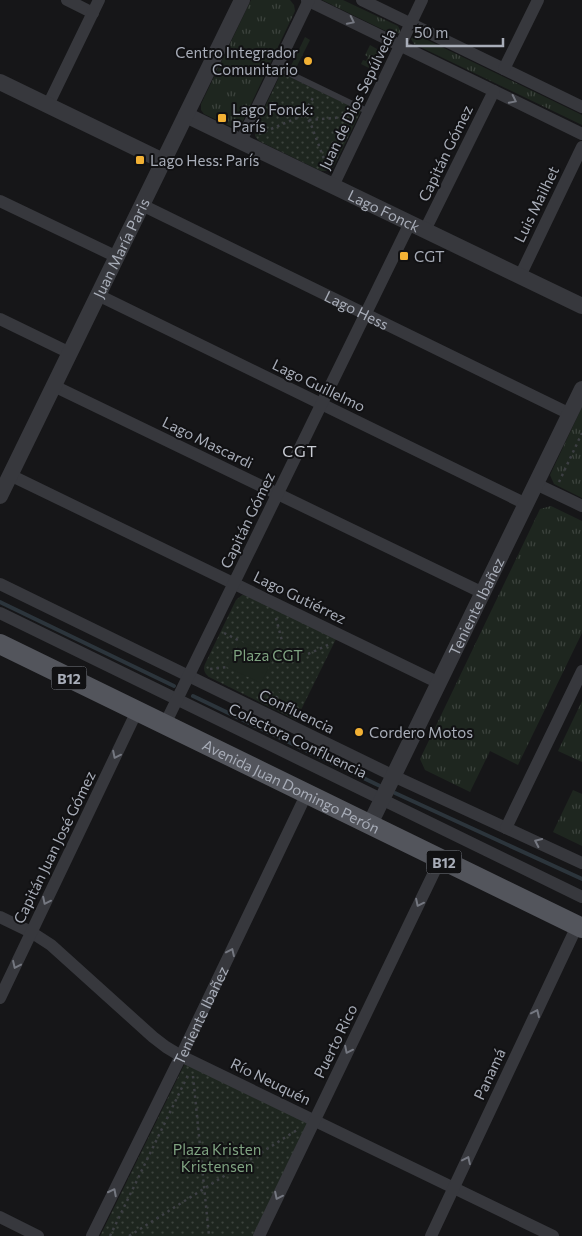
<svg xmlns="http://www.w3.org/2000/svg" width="582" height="1236" viewBox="0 0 582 1236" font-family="Commissioner,sans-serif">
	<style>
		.grass { fill: url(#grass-tufts) }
		.park { fill: url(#park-dots) }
		.garden { fill: #1e261f }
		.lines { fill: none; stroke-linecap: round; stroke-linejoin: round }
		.stream { stroke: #2c353c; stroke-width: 4 }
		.path { stroke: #3d3f44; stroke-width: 2.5; stroke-dasharray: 2.5 4; stroke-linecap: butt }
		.service { stroke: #37383d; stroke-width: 6 }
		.minor { stroke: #37383d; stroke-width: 12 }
		.tertiary { stroke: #37383d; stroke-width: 16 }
		.primary { stroke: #53555c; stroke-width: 20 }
		.oneway { stroke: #757881 }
		.poi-dot { fill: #f2b134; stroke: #111113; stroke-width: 2 }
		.labels { text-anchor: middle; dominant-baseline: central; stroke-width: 4; stroke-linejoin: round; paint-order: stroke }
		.shield { fill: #111113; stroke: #7b7e86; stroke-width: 1 }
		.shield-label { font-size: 14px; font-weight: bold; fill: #a8adb8 }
		.poi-label { font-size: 15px; fill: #a8adb8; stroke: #111113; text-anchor: start }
		.street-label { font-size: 15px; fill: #a8adb8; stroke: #111113 }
		.park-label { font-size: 15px; fill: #7fa381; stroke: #111113 }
		.neighbourhood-label { font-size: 16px; letter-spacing: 1px; fill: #c9ccd4; stroke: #111113 }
	</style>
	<defs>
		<pattern id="grass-tufts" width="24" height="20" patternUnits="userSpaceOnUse" patternTransform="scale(1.25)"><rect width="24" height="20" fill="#1e261f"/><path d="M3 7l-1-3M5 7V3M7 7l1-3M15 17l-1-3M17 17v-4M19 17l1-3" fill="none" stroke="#3c433d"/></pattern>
		<pattern id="park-dots" width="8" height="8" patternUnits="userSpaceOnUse" patternTransform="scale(1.25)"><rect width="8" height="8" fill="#1e261f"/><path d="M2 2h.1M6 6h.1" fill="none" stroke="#3c433d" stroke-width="1.8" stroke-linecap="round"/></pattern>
	</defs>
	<rect width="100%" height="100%" fill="#161618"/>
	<g class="grass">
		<path d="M251,0h39l4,5 1,6 -52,110 -7,6 -6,-1 -26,-12 -3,-4v-6z"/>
		<path d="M322,0h21l55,26 2,4v3l-6,2z"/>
		<path d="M417,35l165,80v10l-168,-81 -3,-5 3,-3z"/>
		<path d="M305,37l5,3 -16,32 -5,-2z"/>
		<path d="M370,45l7,4 4,9 -6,13 -14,-7 2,-4 3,1 2,-4 -3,-2z"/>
		<path d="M582,407v91l-28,-14 -4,-9z"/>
		<path d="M551,506l31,15v112l-64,132 -28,-14 -20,41 -45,-22 -5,-11 120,-250z"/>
		<path d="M582,701v61l-24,-11z"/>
		<path d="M573,790l9,4v52l-29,-14z"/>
	</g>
	<g class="park">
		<path d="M281,73l80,38 -27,55 -4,5h-9l-62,-30 -4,-5v-8z"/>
		<path d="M242,595h3l91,44 -40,81 -87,-43c-5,-4 -6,-8 -4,-13l31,-64z"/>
		<path d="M187,1059l127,62 -56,115h-158z"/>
	</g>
	<path class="garden" d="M240,641l34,16 -13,26 -34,-16z"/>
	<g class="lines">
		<g class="stream">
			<path d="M0,602l174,84"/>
			<path d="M193,696l187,90"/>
			<path d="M395,793l187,86"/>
		</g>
		<g class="path">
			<path d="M304,115l6,7 17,45"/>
			<path d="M309,120l26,-2 15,-4"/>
			<path d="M259,134l43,-18 12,-20"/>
			<path d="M559,482l23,-49"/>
			<path d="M276,618l6,23"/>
			<path d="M224,633l16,8"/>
			<path d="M308,654l22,-10"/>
			<path d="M210,669l17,-2"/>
			<path d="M273,704l6,-12"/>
			<path d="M193,1076l16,160"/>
			<path d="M110,1236l79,-163"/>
			<path d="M129,1236l168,-106"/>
		</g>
		<path class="service" d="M276,67l93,45"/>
		<g class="minor">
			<path d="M67,0l26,13"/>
			<path d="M307,0l275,134"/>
			<path d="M362,0l220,107"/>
			<path d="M504,69l34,-69"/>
			<path d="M48,105l51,-105"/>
			<path d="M241,141l68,-141"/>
			<path d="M333,186l89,-186"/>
			<path d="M0,201l117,56"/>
			<path id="s1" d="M142,205l428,209"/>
			<path d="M425,230l69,-139"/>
			<path d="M520,276l62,-129"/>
			<path d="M98,295l428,209"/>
			<path d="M0,319l70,34"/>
			<path d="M54,386l429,207"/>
			<path d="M10,475l429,208"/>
			<path d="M536,484l46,22"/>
			<path d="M0,584l400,195 182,84"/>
			<path d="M0,613l582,284"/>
			<path d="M165,724l245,-501"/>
			<path d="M506,828l76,-157"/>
			<path d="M0,917l31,15 20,13 102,92 13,10 15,9 372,180"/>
			<path d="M0,998l137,-287"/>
			<path d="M0,1217l38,19"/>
			<path id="s2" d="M92,1236l89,-180 126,-263"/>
			<path d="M259,1236l181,-376"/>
			<path d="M431,1236l146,-310"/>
		</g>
		<g class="tertiary">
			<path d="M0,82l163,79"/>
			<path id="s3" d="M186,115l396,191"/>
			<path id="s4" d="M0,496l242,-496"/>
			<path id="s5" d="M370,824l212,-435"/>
		</g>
		<path class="primary" id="s6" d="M0,644l582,284"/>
	</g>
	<defs><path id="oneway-chevron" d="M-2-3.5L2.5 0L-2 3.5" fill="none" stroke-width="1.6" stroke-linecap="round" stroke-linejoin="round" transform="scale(1.25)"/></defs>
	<g class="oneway">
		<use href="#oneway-chevron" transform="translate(351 21) rotate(26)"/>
		<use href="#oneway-chevron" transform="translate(513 100) rotate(26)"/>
		<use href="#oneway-chevron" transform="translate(116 755) rotate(116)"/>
		<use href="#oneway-chevron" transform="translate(538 842) rotate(-155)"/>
		<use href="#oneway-chevron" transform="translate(46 901) rotate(116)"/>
		<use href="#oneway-chevron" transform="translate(419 903) rotate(116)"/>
		<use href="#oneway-chevron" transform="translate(231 952) rotate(-65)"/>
		<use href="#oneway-chevron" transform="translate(16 965) rotate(115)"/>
		<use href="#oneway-chevron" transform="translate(536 1013) rotate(-65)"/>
		<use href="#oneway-chevron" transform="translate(348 1050) rotate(116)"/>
		<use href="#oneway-chevron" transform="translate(467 1160) rotate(-65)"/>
		<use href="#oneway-chevron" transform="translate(113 1192) rotate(-63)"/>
		<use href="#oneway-chevron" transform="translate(278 1196) rotate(116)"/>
	</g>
	<g class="poi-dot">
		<circle cx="308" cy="61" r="5"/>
		<rect x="217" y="113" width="10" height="10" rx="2.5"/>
		<rect x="135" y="155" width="10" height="10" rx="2.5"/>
		<rect x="399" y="251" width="10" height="10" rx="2.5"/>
		<circle cx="359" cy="732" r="5"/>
	</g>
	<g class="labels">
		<g class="shield">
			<rect x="51.5" y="666.5" width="35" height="23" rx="4"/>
			<rect x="426.5" y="850.5" width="35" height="23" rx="4"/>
		</g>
		<g class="shield-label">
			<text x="69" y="678">B12</text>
			<text x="444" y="862">B12</text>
		</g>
		<g class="poi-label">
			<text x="298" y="52" text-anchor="end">Centro Integrador<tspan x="298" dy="17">Comunitario</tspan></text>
			<text x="232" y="109">Lago Fonck:<tspan x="232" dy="17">París</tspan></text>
			<text x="150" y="160">Lago Hess: París</text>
			<text x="414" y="256">CGT</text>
			<text x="369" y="732">Cordero Motos</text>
		</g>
		<g class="street-label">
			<text transform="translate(357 99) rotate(-64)">Juan de Dios Sepúlveda</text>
			<text transform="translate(445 153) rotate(-64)">Capitán Gómez</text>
			<text transform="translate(536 204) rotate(-64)">Luis Mailhet</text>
			<text stroke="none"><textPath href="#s3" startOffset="220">Lago Fonck</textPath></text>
			<text stroke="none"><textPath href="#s4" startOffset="276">Juan María Paris</textPath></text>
			<text stroke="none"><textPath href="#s1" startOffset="239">Lago Hess</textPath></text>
			<text transform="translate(319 385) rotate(26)">Lago Guillelmo</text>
			<text transform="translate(208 442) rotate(26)">Lago Mascardi</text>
			<text transform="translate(247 520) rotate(-64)">Capitán Gómez</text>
			<text transform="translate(300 597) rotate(26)">Lago Gutiérrez</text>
			<text stroke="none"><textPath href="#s5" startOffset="242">Teniente Ibañez</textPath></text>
			<text transform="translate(297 711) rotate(26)">Confluencia</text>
			<text transform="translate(298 740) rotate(26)">Colectora Confluencia</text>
			<text stroke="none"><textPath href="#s6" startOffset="324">Avenida Juan Domingo Perón</textPath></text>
			<text transform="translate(54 847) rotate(-64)">Capitán Juan José Gómez</text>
			<text stroke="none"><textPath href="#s2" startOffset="246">Teniente Ibañez</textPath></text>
			<text transform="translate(335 1041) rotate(-64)">Puerto Rico</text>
			<text transform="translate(489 1074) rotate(-65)">Panamá</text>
			<text transform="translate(271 1081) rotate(26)">Río Neuquén</text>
		</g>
		<g class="park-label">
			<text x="268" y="655">Plaza CGT</text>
			<text x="217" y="1149">Plaza Kristen<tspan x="217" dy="17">Kristensen</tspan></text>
		</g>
		<g class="neighbourhood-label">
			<text x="300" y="450">CGT</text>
		</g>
	</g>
	<path d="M407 38v8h96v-8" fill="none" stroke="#a8adb8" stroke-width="2.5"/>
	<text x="414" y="38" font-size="15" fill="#a8adb8" stroke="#111113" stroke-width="4" paint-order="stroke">50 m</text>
</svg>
